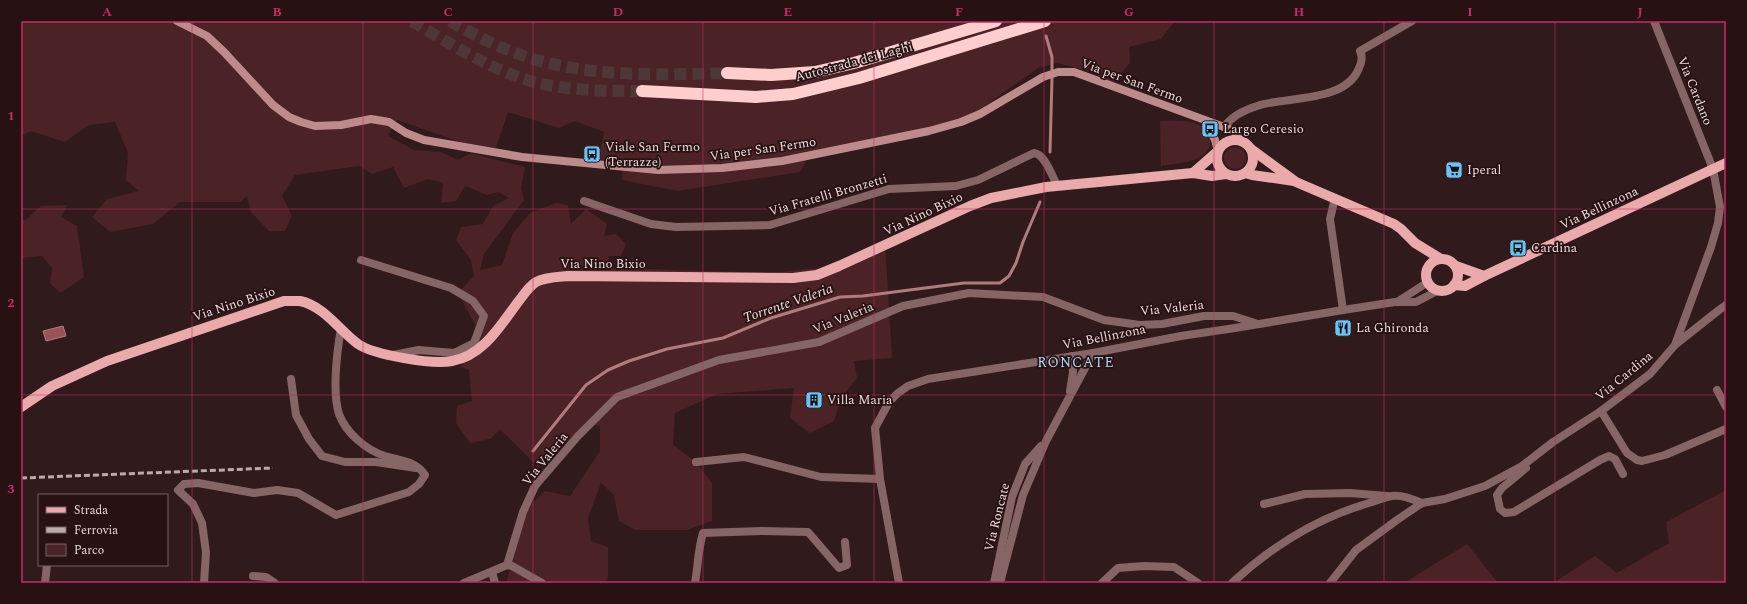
<svg xmlns="http://www.w3.org/2000/svg" width="1747" height="604" viewBox="0 0 1747 604" font-family="Spectral,serif">
	<style>
		.green { fill: #4b2225 }
		.water { fill: #985356; stroke: #b17c7e }
		.lines { fill: none; stroke-linecap: round; stroke-linejoin: round }
		.stream { stroke: #b17c7e; stroke-width: 3 }
		.motorway-tunnel { stroke: #4d3738; stroke-width: 12; stroke-dasharray: 12 6; stroke-linecap: butt }
		.minor { stroke: #856566; stroke-width: 8 }
		.tertiary { stroke: #856566; stroke-width: 8 }
		.secondary { stroke: #be8b8c; stroke-width: 8 }
		.primary { stroke: #eaa9aa; stroke-width: 10 }
		.motorway { stroke: #fecece; stroke-width: 12 }
		.rail { stroke: #bdabab; stroke-width: 3; stroke-dasharray: 6 3; stroke-linecap: butt }
		.grid { fill: none; stroke: #c62c68; stroke-width: 1; stroke-opacity: 0.55 }
		.labels { text-anchor: middle; dominant-baseline: central; stroke-width: 3.5; stroke-linejoin: round; paint-order: stroke }
		.street-label { font-size: 13px; fill: #ecdbdb; stroke: #271112 }
		.poi-label { font-size: 13px; fill: #ecdbdb; stroke: #271112; text-anchor: start }
		.water-label { font-size: 14px; font-style: italic; fill: #f3dddd; stroke: #271112 }
		.neighbourhood-label { font-size: 14px; letter-spacing: 1px; fill: #add9f4; stroke: #271112 }
		.neatline { fill: none; stroke: #c62c68; stroke-width: 1.5 }
		.grid-label { font-size: 13px; text-anchor: middle; font-weight: bold; fill: #c62c68 }
	</style>
	<rect width="100%" height="100%" fill="#311a1b"/>
	<g class="green">
		<path d="M21,21h1154l-14,18 -32,8 1,16 -18,21 -20,-12 -35,-9 -19,5 -59,42 -25,12 -143,30 -11,20 -122,19 -56,-11 1,-16 -25,-5 6,-27 -29,-11 -16,7 -51,-16 -12,36 -33,-5 -66,-23 -9,16 26,14 27,2 17,8 12,-7 55,14 -4,21 3,12 -40,54 -4,16 22,-5 11,-32 17,-20 26,-10 12,2 3,19 15,-15 21,15 -3,12 12,-2 10,10 -5,12h-13l5,12 158,5 49,-5 65,-26 7,116 -38,3 3,17 -16,20 -7,23 -24,12 -20,-15 4,-30 -77,6 -42,19 -2,32 23,17 16,21v38l-25,9h-52l-16,-9 -5,-26 -13,-12 -13,35 3,23 17,6v30l-4,6h-98l8,-26 9,-45 22,-21 25,5 30,-45v-25l-12,-2 -50,43 -38,-38 -10,10 -20,4 -14,-20 1,-17 15,-5 -3,-31 -8,-3 15,-40 -18,-34 16,-17 -3,-16 -15,-20 5,-13 22,-3 10,-18 16,-8 -11,-6 -11,3 -22,-9 -9,15 -15,2 2,-20 -15,-4 -24,9 -11,-21 -21,7 -13,-8 -64,9 -13,21 10,20 -7,15h-16l-18,-19 -4,-16 -7,6h-60l-27,22 -43,8 -18,-15 15,-18 32,-8 -13,-11 2,-27 -13,-31 -26,3 -24,17 -34,-11 -10,5z"/>
		<path d="M1160,121c15,0 47,-4 50,19 1,6 -3,12 -8,16 -11,7 -28,8 -41,10z"/>
		<circle cx="1235" cy="158" r="11"/>
		<path d="M67,205l-6,12 16,9 7,51 -24,16 -10,-10 2,-15 -10,-12 -21,2v-37l6,-2 14,-13z"/>
		<path d="M1726,490v93h-173l42,-27 22,17 52,-30 -3,-21z"/>
		<path d="M1467,544l31,39h-94z"/>
	</g>
	<path class="water" d="M63,326l3,10 -20,5 -3,-10z"/>
	<g class="lines">
		<g class="stream">
			<path d="M1046,36l6,21v13"/>
			<path d="M1050,152l2,-74"/>
			<path d="M533,451l53,-66 22,-15 21,-9 38,-12 56,-11 48,-20 69,-21 23,-1 101,-13h36l9,-7 7,-13 7,-21 17,-40"/>
		</g>
		<g class="motorway-tunnel">
			<path d="M412,21c40,24 88,55 135,64 31,6 63,6 95,6"/>
			<path d="M450,21c20,11 41,23 63,31 67,26 143,23 214,21"/>
		</g>
		<g class="minor">
			<path d="M1224,127c8,-11 20,-17 33,-21 29,-10 89,-3 102,-38 3,-6 4,-11 1,-17l52,-30"/>
			<path d="M1335,198l-5,21 13,91"/>
			<path d="M584,201l67,23 25,3 94,-2 119,-36 67,-3 22,-6 56,-27c11,1 18,23 23,32"/>
			<path d="M361,260l90,28 22,13 11,15 -10,27 -20,10 -35,-3 -26,5"/>
			<path d="M1676,344l43,-34 7,-5"/>
			<path d="M291,379l5,36 13,24 13,17 23,6h31l40,6"/>
			<path d="M1717,390l9,17"/>
			<path d="M1070,391l3,-19 -1,-16"/>
			<path d="M1601,411l26,42 10,7 5,1 23,-6 61,-26"/>
			<path d="M696,462l48,-5 77,20 59,2"/>
			<path d="M1526,468l-24,20 -5,7 3,14 5,4 9,-1 86,-52 9,-4 6,3 8,15"/>
			<path d="M1264,504l41,-10 45,-1 37,3"/>
			<path d="M507,565l16,-53 12,-26 43,-50 39,-39 102,-37 100,-18 84,-36 66,-13 74,4 61,23 36,5 22,-1 42,-8h29l25,8"/>
			<path d="M492,572l3,11"/>
			<path d="M253,576l13,1 9,6"/>
			<path d="M45,583l2,-18"/>
			<path d="M204,583l2,-31 -4,-29 -9,-19 -15,-14 6,-6 14,-1 56,10 23,-3 21,3 38,22 73,-23 10,-8 6,-9c-9,-14 -24,-14 -40,-19 -19,-6 -39,-23 -46,-42 -7,-22 -2,-63 2,-86"/>
			<path d="M695,583c3,-17 3,-34 8,-50l58,-2 47,1 31,36 8,-3 -2,-23"/>
			<path d="M994,583l18,-86 13,-33 16,-18"/>
			<path d="M1000,583l23,-88 23,-54 47,-88"/>
			<path d="M1102,583l16,-15 26,-2 30,1 24,16"/>
			<path d="M1232,583c39,-36 85,-65 137,-80 7,-2 16,-6 23,-7 11,-1 20,3 30,7"/>
			<path d="M1330,583l26,-33 41,-30 25,-17 23,-4 40,-13 37,-20 31,-24 48,-31 49,-37 25,-29 36,-98 7,-24 2,-16 -7,-38 -59,-148"/>
		</g>
		<g class="tertiary">
			<path d="M1397,302l31,-20"/>
			<path d="M464,583l43,-18 5,1 30,17"/>
			<path d="M899,583l-19,-104 -5,-51 14,-26 9,-9 10,-7 20,-7 165,-26 88,-17 54,-8 108,-18 52,-8h21l23,-12"/>
		</g>
		<g class="secondary">
			<path d="M177,21l30,15 17,16 49,53 16,12 12,5 14,4 26,-1 30,-6 18,3 17,11 18,7 98,17 136,13 64,-2 60,-7 147,-30 32,-9 19,-8 63,-37 15,-5h16l150,55 10,4 6,9"/>
			<path d="M1206,121l9,19 3,11"/>
		</g>
		<g class="primary">
			<circle cx="1235" cy="158" r="18"/>
			<path d="M1251,149l45,33 98,42 7,5 14,14 26,16"/>
			<path d="M1193,173l25,-22"/>
			<path d="M1245,173l7,2 42,6"/>
			<circle cx="1442" cy="275" r="16"/>
			<path d="M1456,266l28,10"/>
			<path d="M1454,285l11,1 19,-10 242,-113"/>
			<path d="M21,407l31,-21 55,-25 177,-60c5,0 11,0 16,0 24,5 39,29 58,43 16,11 75,21 94,17 31,-5 48,-35 66,-59 5,-6 10,-15 18,-20 9,-5 21,-5 32,-6l225,2 24,-3 22,-9 131,-60 21,-8 55,-11 147,-14 19,3 14,-2"/>
		</g>
		<g class="motorway">
			<path d="M727,73l44,2 44,-3 39,-9 142,-42"/>
			<path d="M642,91l114,6 37,-3 66,-16 186,-57"/>
		</g>
		<path class="rail" d="M21,478l252,-10"/>
	</g>
	<path class="grid" d="M192,21v562M363,21v562M533,21v562M703,21v562M874,21v562M1044,21v562M1214,21v562M1384,21v562M1555,21v562M21,209h1705M21,395h1705"/>
	<defs>
		<symbol id="bus-square" viewBox="-11 -11 22 22"><rect x="-9" y="-9" width="18" height="18" rx="4" fill="#6dc2f3" stroke="#271112"/><path d="M-5-6H5V4H4V6H2V4H-2V6H-4V4H-5ZM-3.5-4V0h7V-4ZM-3.5 1.2v1.5H-2V1.2ZM2 1.2v1.5H3.5V1.2Z" fill="#111"/></symbol>
		<symbol id="supermarket-square" viewBox="-11 -11 22 22"><rect x="-9" y="-9" width="18" height="18" rx="4" fill="#6dc2f3" stroke="#271112"/><path d="M-6-5.5h2.5l.6 2H6L4.5 2H-2.5L-4.4-4H-6ZM-1.5 3.2a1.3 1.3 0 1 0 .1 0ZM3 3.2a1.3 1.3 0 1 0 .1 0Z" fill="#111"/></symbol>
		<symbol id="restaurant-square" viewBox="-11 -11 22 22"><rect x="-9" y="-9" width="18" height="18" rx="4" fill="#6dc2f3" stroke="#271112"/><path d="M-5-6h1v4h1v-4h1v4h1v-4h1v5L-1.5 .5V6h-2V.5L-5-1ZM5-6V6H3V1.5H1.5Q1.5-4 5-6Z" fill="#111"/></symbol>
		<symbol id="building-square" viewBox="-11 -11 22 22"><rect x="-9" y="-9" width="18" height="18" rx="4" fill="#6dc2f3" stroke="#271112"/><path d="M-4-6H4V6H1V3H-1V6H-4ZM-2.5-4.3h1.7v1.8h-1.7ZM.8-4.3h1.7v1.8H.8ZM-2.5-1h1.7V.8h-1.7ZM.8-1h1.7V.8H.8Z" fill="#111"/></symbol>
	</defs>
	<g fill-rule="evenodd">
		<use href="#bus-square" x="1200" y="119" width="20" height="20"/>
		<use href="#bus-square" x="582" y="144" width="20" height="20"/>
		<use href="#supermarket-square" x="1444" y="160" width="20" height="20"/>
		<use href="#bus-square" x="1508" y="238" width="20" height="20"/>
		<use href="#restaurant-square" x="1333" y="318" width="20" height="20"/>
		<use href="#building-square" x="804" y="390" width="20" height="20"/>
	</g>
	<g class="labels">
		<g class="street-label">
			<text transform="translate(854 62) rotate(-15)">Autostrada dei Laghi</text>
			<text transform="translate(1132 81) rotate(20)">Via per San Fermo</text>
			<text transform="translate(1695 91) rotate(68)">Via Cardano</text>
			<text transform="translate(763 149) rotate(-8)">Via per San Fermo</text>
			<text transform="translate(828 195) rotate(-16)">Via Fratelli Bronzetti</text>
			<text transform="translate(1599 208) rotate(-25)">Via Bellinzona</text>
			<text transform="translate(923 214) rotate(-25)">Via Nino Bixio</text>
			<text x="603" y="264">Via Nino Bixio</text>
			<text transform="translate(234 304) rotate(-18)">Via Nino Bixio</text>
			<text transform="translate(1172 308) rotate(-6)">Via Valeria</text>
			<text transform="translate(843 318) rotate(-22)">Via Valeria</text>
			<text transform="translate(1104 337) rotate(-11)">Via Bellinzona</text>
			<text transform="translate(1624 376) rotate(-39)">Via Cardina</text>
			<text transform="translate(545 459) rotate(-51)">Via Valeria</text>
			<text transform="translate(997 517) rotate(-76)">Via Roncate</text>
		</g>
		<g class="poi-label">
			<text x="1223" y="129">Largo Ceresio</text>
			<text x="605" y="147">Viale San Fermo<tspan x="605" dy="15">(Terrazze)</tspan></text>
			<text x="1467" y="170">Iperal</text>
			<text x="1531" y="248">Cardina</text>
			<text x="1356" y="328">La Ghironda</text>
			<text x="827" y="400">Villa Maria</text>
		</g>
		<g class="water-label">
			<text transform="translate(788 303) rotate(-19)">Torrente Valeria</text>
		</g>
		<g class="neighbourhood-label">
			<text x="1076" y="362">RONCATE</text>
		</g>
	</g>
	<rect width="1747" height="604" fill="none" stroke="#271112" stroke-width="44"/>
	<rect x="38" y="494" width="130" height="72" fill="#271112" stroke="#766262"/>
	<rect x="46" y="507" width="20" height="6" fill="#eaa9aa" stroke="#766262"/>
	<text x="74" y="514" font-size="12" fill="#ecdbdb">Strada</text>
	<rect x="46" y="527" width="20" height="6" fill="#bdabab" stroke="#766262"/>
	<text x="74" y="534" font-size="12" fill="#ecdbdb">Ferrovia</text>
	<rect x="46" y="544" width="20" height="12" fill="#4b2225" stroke="#766262"/>
	<text x="74" y="554" font-size="12" fill="#ecdbdb">Parco</text>
	<rect x="22" y="22" width="1703" height="560" class="neatline"/>
	<g class="grid-label">
		<text x="107" y="16">A</text>
		<text x="277" y="16">B</text>
		<text x="448" y="16">C</text>
		<text x="618" y="16">D</text>
		<text x="788" y="16">E</text>
		<text x="959" y="16">F</text>
		<text x="1129" y="16">G</text>
		<text x="1299" y="16">H</text>
		<text x="1470" y="16">I</text>
		<text x="1640" y="16">J</text>
		<text x="11" y="120">1</text>
		<text x="11" y="307">2</text>
		<text x="11" y="493">3</text>
	</g>
</svg>
